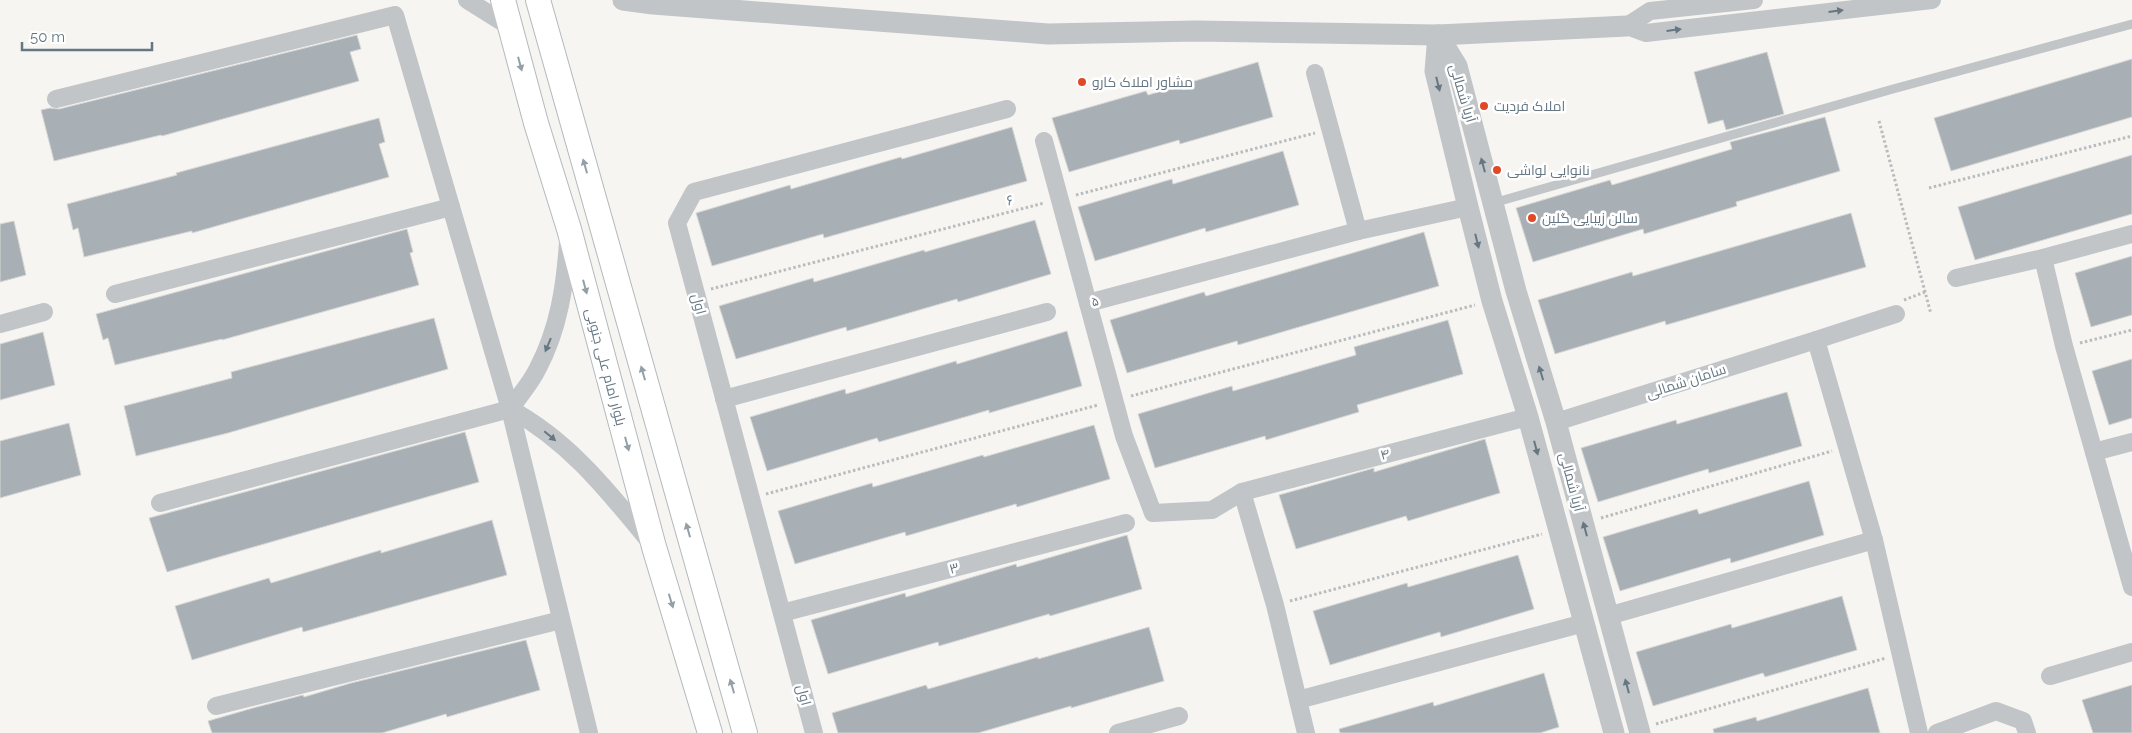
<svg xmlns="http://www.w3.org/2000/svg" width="2132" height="733" viewBox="0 0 2132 733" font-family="Raleway,Cairo,sans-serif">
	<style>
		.building { fill: #a8b0b5; stroke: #d7d7d5 }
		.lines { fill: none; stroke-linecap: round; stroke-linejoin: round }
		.secondary-casing { stroke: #b3b9bd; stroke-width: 26 }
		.path { stroke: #b9bcbe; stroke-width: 3; stroke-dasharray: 2.5 2.5; stroke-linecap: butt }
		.service { stroke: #c1c5c8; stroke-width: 9 }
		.minor { stroke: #c1c5c8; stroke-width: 18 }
		.tertiary { stroke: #c1c5c8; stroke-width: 21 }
		.secondary { stroke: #fff; stroke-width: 24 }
		.oneway { fill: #657783 }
		.oneway2 { fill: #93a0a8 }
		.poi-dot { fill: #e04827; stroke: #fff; stroke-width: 2 }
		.labels { text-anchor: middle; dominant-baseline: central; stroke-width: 5; stroke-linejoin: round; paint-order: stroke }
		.poi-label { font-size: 14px; fill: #657783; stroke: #fff; text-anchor: start }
		.street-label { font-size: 14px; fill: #657783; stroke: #fff }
	</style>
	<rect width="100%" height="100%" fill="#f6f5f2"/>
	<g class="building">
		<path d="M357,35l4,14 -11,3 9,29 -197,55 -1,-1 -107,26 -13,-51 9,-2 9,1z"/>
		<path d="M1767,52l17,62 -58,16 -3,-10 -15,4 -14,-52z"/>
		<path d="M2132,59v58l-181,54 -17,-53z"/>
		<path d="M1258,62l15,55 -93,27 -1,-4 -110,32 -17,-54 94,-27 2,4z"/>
		<path d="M1825,117l15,54 -104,31 1,4 -93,28 -1,-5 -110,33 -17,-54 94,-28 2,5 120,-36 -2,-7z"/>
		<path d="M379,118l6,24 -6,2 10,33 -197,56v-2l-108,26 -6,-29 -5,2 -6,-26 110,-29 -1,-2z"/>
		<path d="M1012,127l15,54 -203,57 -1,-4 -111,32 -16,-53 94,-28 1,4 110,-32 1,2z"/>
		<path d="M1283,151l16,54 -93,27 -1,-4 -110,33 -17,-54 94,-28 1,5z"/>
		<path d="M2132,155v59l-157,46 -17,-53z"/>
		<path d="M1851,213l15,54 -200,58 -1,-4 -110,33 -17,-54 94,-28 1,4z"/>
		<path d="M1035,220l16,54 -93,28 -1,-3 -110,32 -1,-4 -110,32 -17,-53 94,-28 1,4 110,-32 1,2z"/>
		<path d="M14,221l12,54 -26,7v-58z"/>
		<path d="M407,229l6,23 -3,1 9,32 -197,55v-1l-107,26 -7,-27 -5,2 -7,-26z"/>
		<path d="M1424,232l15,54 -201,59 -1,-4 -110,32 -17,-53 94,-28 2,4z"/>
		<path d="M2132,256v59l-41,12 -16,-54z"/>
		<path d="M434,318l14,51 -220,64 -92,23 -12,-50 108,-28 -1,-6z"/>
		<path d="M1448,320l15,54 -106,31 2,7 -93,28 -1,-4 -110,32 -17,-54 94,-28 1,5 123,-36 -2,-8z"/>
		<path d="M1067,331l15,55 -93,27v-3l-110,32 -2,-4 -110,33 -17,-54 95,-28 1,5 110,-33 1,3z"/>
		<path d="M43,332l12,53 -55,15v-56z"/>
		<path d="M2132,359v59l-23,7 -17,-54z"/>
		<path d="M1787,392l15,54 -93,27 -1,-4 -110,33 -17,-54 95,-28 1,4z"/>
		<path d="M69,423l12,52 -81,23v-57z"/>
		<path d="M1094,425l16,54 -93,28 -1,-3 -110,32 -1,-4 -110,32 -17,-53 94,-28 1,4 110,-32 1,2z"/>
		<path d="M465,432l14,50 -312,90 -18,-54z"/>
		<path d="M1485,439l15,54 -92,28 -2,-5 -110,33 -17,-54 95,-27v4z"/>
		<path d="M1809,481l15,54 -93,28 -1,-5 -110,33 -17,-54 94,-28 2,5z"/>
		<path d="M492,520l15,55 -204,57 -1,-5 -110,33 -17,-54 94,-28 2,5 110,-33v3z"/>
		<path d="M1127,535l15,54 -92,27 -1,-2 -110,32 -1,-4 -110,32 -17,-54 94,-27 1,4 110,-33 1,3z"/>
		<path d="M1518,555l16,54 -93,28 -1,-5 -110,33 -17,-54 94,-28 1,4z"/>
		<path d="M1842,596l15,54 -92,27 -2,-4 -110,33 -17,-54 95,-28 1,4z"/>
		<path d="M1149,627l15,54 -93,27v-2l-93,27h-140l-6,-20 94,-28 2,4 110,-32v2z"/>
		<path d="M526,640l14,50 -93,27 -1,-3 -64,19h-170l-4,-12 45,-13 50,-13 1,2 47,-14z"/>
		<path d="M1544,673l15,54 -19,6h-200l-1,-4 94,-27 1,4z"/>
		<path d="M2132,685v48h-39l-11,-33z"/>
		<path d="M1868,688l12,45h-166l-1,-4 43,-12 1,4z"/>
	</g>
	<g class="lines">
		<defs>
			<g id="secondary">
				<path d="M503,0l33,123 33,106 85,318 56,186"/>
				<path d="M538,0l207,733"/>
			</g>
		</defs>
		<use href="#secondary" class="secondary-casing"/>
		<g class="path">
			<path d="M1879,121l52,193"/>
			<path d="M1929,188l203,-52"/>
			<path d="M1076,195l239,-62"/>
			<path d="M711,289l333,-86"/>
			<path d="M1904,300l21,-8"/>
			<path d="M2080,343l52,-13"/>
			<path d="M1131,396l344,-91"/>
			<path d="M766,494l332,-89"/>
			<path d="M1601,518l231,-67"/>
			<path d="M1290,601l252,-67"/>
			<path d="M1656,724l230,-66"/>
		</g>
		<path class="service" d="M1493,203l400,-114 239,-65"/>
		<g class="minor">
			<path d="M467,0l43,27"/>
			<path d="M1627,26l19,7 286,-33"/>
			<path d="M1627,26l23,-15 104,-11"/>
			<path d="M1315,73l43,158"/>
			<path d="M56,99l339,-84 115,394 79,324"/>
			<path d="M1044,141l80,295 29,77 59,-3 30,-18 33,113 31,128"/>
			<path d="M2043,258l21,88 68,241"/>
			<path d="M1956,278l87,-20 89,-24"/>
			<path d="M115,294l336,-87"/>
			<path d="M1088,303l270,-72 110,-24"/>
			<path d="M1896,314l-80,26 58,200 45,193"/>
			<path d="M0,324l44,-12"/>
			<path d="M724,399l323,-87"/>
			<path d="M510,409c59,32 98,82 140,133"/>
			<path d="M1556,422l260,-82"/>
			<path d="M2094,452l38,-10"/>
			<path d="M1242,492l286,-75"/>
			<path d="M160,503l350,-94c9,-13 21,-26 28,-41 21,-40 27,-82 30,-126"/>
			<path d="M782,613l344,-90"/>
			<path d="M1608,616l266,-76"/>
			<path d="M2050,676l82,-24"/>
			<path d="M1298,700l286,-77"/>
			<path d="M216,706l345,-86"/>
			<path d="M814,733l-137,-510 17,-31 313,-83"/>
			<path d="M1118,733l61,-17"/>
			<path d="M1937,733l59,-22 27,10 4,12"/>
		</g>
		<g class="tertiary">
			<path d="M623,0l30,4 395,30 148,-3 242,4 189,-9"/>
			<path d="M1438,35l19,31 59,225 40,131 84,311"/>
			<path d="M1438,35l-3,36 33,136 24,94 36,116 86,316"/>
		</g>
		<use href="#secondary" class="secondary"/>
	</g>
	<defs><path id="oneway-solid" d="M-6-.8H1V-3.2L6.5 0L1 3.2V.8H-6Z" transform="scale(1.25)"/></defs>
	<g class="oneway">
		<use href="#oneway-solid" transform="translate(1836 11) rotate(-7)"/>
		<use href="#oneway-solid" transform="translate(1674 30) rotate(-7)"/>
		<use href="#oneway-solid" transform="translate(1438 84) rotate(76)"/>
		<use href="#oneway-solid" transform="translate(1483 165) rotate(-105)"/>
		<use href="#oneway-solid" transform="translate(1477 241) rotate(76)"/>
		<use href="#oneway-solid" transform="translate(548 345) rotate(113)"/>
		<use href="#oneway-solid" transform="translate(1541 373) rotate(-107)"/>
		<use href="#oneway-solid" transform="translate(550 436) rotate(40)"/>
		<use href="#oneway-solid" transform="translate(1536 448) rotate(75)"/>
		<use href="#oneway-solid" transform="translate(1585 529) rotate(-105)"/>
		<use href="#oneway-solid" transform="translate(1627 686) rotate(-105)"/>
	</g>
	<g class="oneway2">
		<use href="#oneway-solid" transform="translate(520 64) rotate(75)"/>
		<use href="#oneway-solid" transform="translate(585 166) rotate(-106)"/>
		<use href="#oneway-solid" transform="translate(585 287) rotate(75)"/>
		<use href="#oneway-solid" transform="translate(643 373) rotate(-106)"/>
		<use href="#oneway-solid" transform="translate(627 444) rotate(75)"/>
		<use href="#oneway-solid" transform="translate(688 530) rotate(-106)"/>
		<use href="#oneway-solid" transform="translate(671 601) rotate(73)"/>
		<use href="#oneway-solid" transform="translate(732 686) rotate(-106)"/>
	</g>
	<g class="poi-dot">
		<circle cx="1082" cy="82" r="5"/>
		<circle cx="1484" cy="106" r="5"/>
		<circle cx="1497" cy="170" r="5"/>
		<circle cx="1532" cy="218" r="5"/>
	</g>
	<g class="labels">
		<g class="poi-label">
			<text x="1092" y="82">مشاور املاک کارو</text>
			<text x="1494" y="106">املاک فردیت</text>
			<text x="1507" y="170">نانوایی لواشی</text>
			<text x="1542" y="218">سالن زیبایی گلین</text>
		</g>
		<g class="street-label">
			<text transform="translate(1463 93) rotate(73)">آریا شمالی</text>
			<text transform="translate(1010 200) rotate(-14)">۶</text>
			<text transform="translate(1095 301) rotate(-15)">۵</text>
			<text transform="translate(699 304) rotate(75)">اول</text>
			<text transform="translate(606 367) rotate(75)">بلوار امام علی جنوبی</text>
			<text transform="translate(1686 381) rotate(-18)">سامان شمالی</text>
			<text transform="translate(1385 454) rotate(-15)">۴</text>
			<text transform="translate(1572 482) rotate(75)">آریا شمالی</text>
			<text transform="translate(954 568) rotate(-15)">۳</text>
			<text transform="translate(804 695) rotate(75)">اول</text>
		</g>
	</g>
	<path d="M22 42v8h130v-8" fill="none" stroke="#657783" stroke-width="2.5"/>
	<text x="30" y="42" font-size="15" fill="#657783" stroke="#ffffff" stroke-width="4" paint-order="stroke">50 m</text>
</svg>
